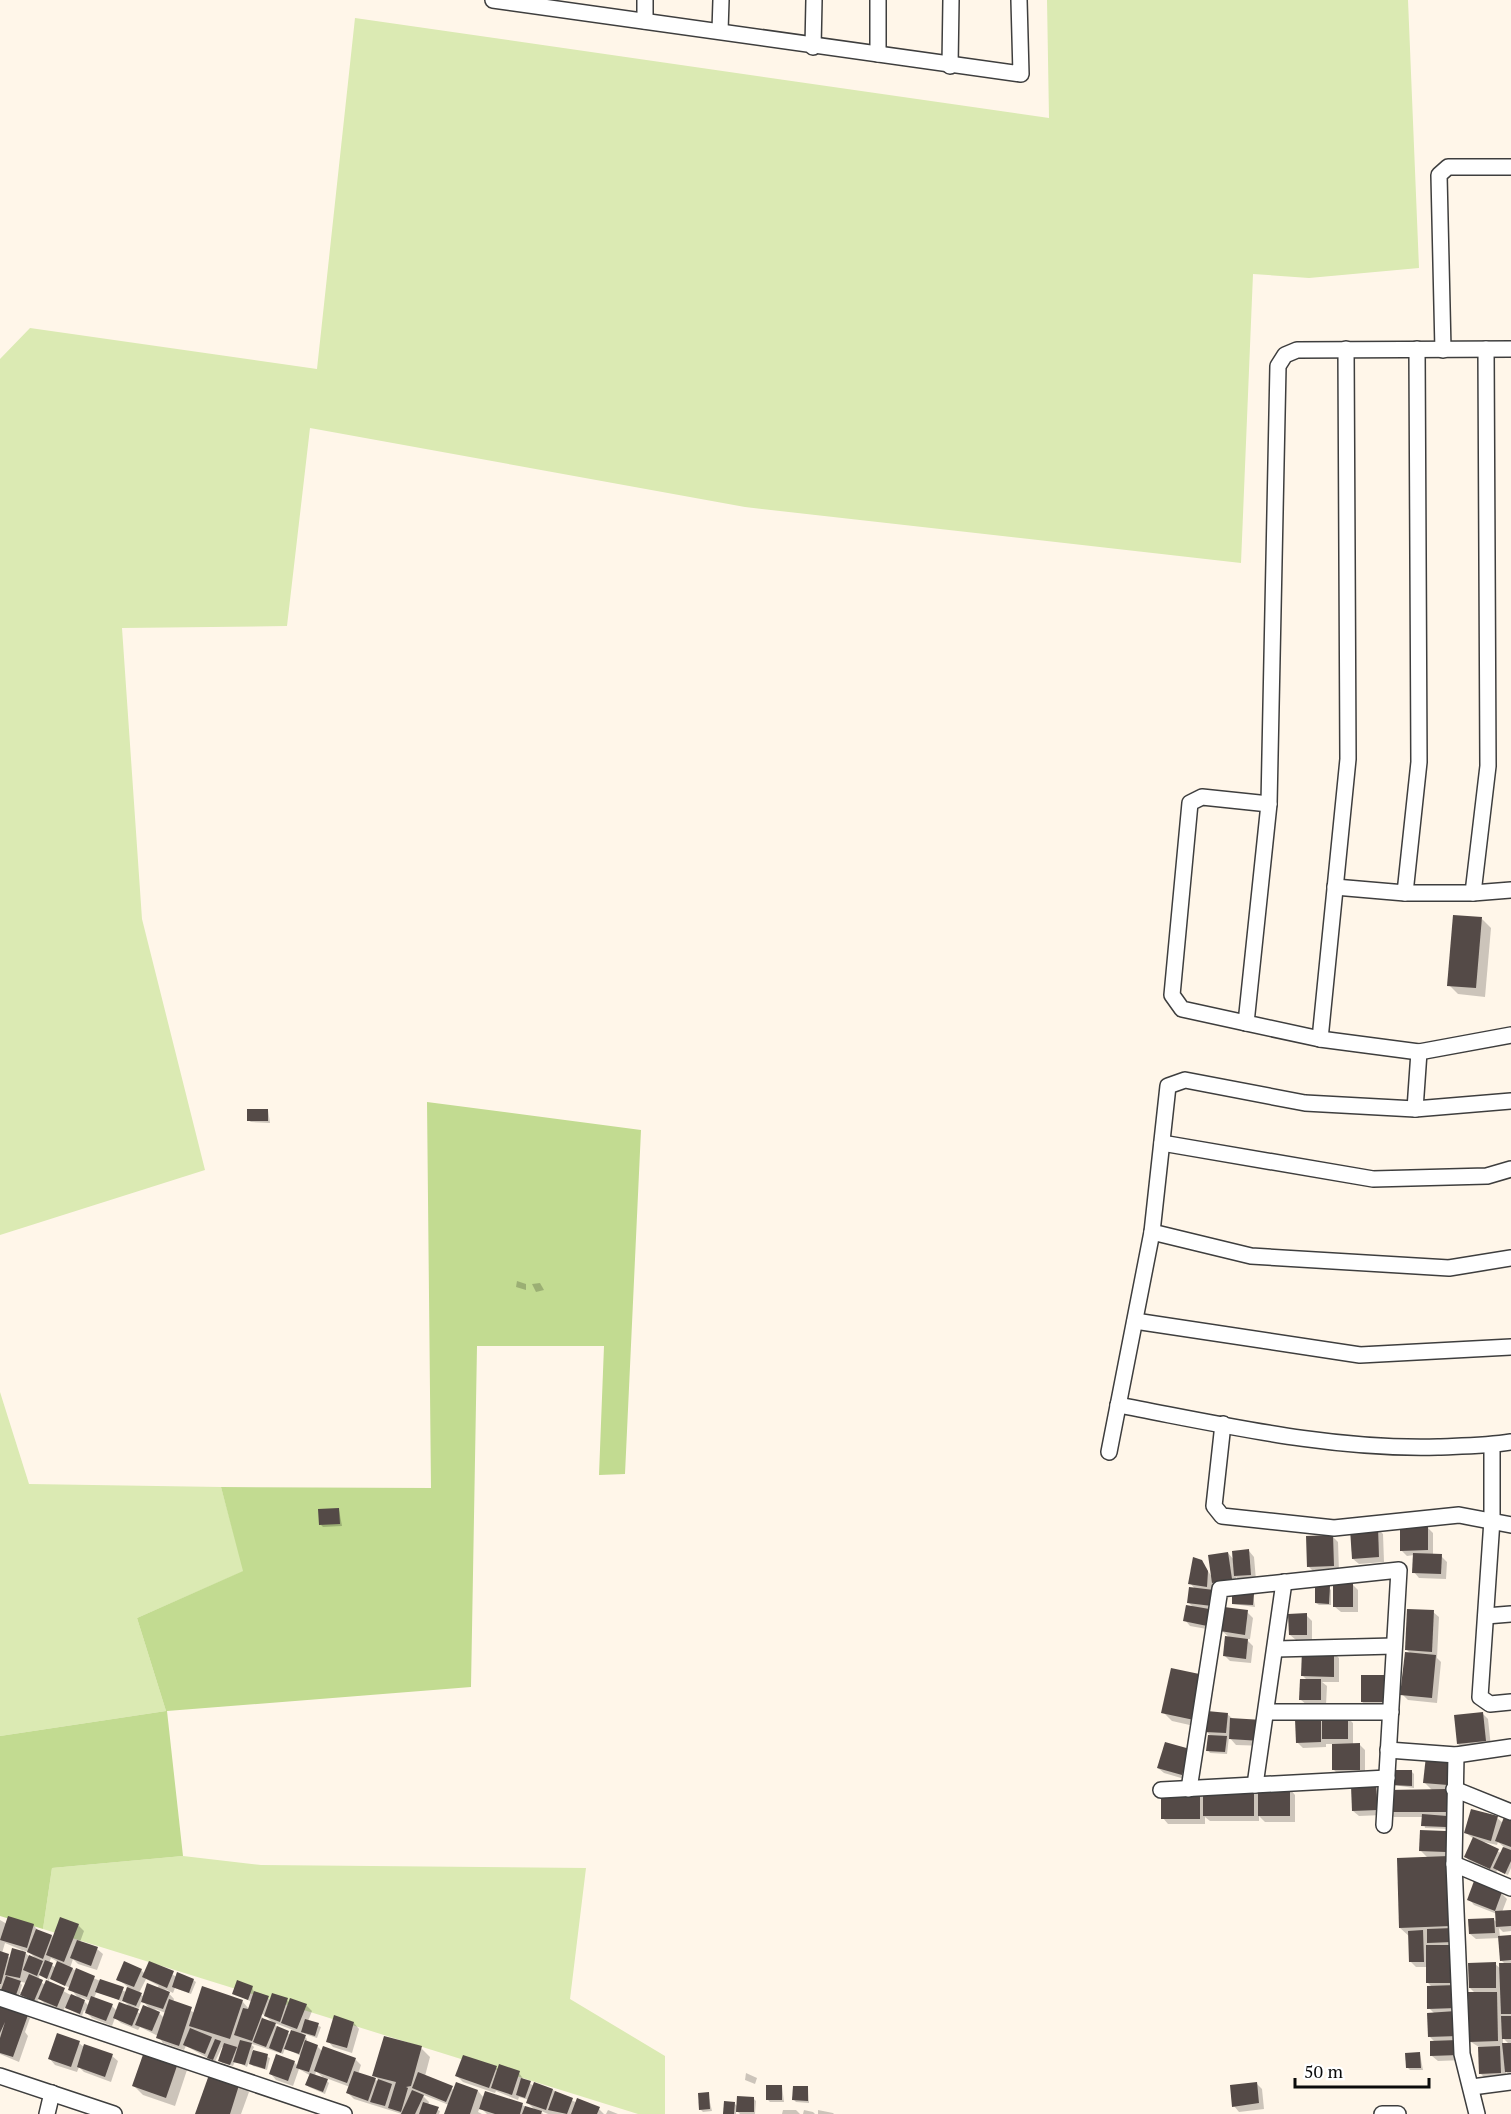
<svg xmlns="http://www.w3.org/2000/svg" width="1511" height="2114" viewBox="0 0 1511 2114" font-family="'PT Serif',serif">
	<style>
		.green { fill: #dbeab3 }
		.forest { fill: #c2db91 }
		.shadow { fill: #0003; fill-rule: evenodd }
		.building { fill: #544a47 }
		.lines { fill: none; stroke-linecap: round; stroke-linejoin: round }
		.minor-casing { stroke: #3e3e3e; stroke-width: 18 }
		.minor { stroke: #fff; stroke-width: 15 }
	</style>
	<rect width="100%" height="100%" fill="#fff6e9"/>
	<g class="green">
		<path d="M1047,0h361l11,268 -110,10 -56,-4 -12,289 -496,-56 -435,-79 -23,198 -165,2 20,291 63,251 -205,65v-876l30,-31 287,41 38,-351 694,100z"/>
		<path d="M0,1392l29,92 192,3 23,84 -107,47 29,93 -166,25z"/>
		<path d="M183,1856l78,9 325,3 -16,131 95,57v58h-27l-595,-185 9,-61z"/>
	</g>
	<path class="forest" d="M427,1102l214,28 -16,344 -26,1 5,-129h-127l-6,341 -304,24 16,145 -131,12 -9,61 -43,-13v-180l166,-25 -29,-93 106,-47 -22,-84 210,1z"/>
	<g class="shadow">
		<path d="M1482,919l9,9 -6,69 -27,-3 -9,-9z"/>
		<path d="M268,1110l2,13 -19,-1 -3,-2z"/>
		<path d="M517,1281l9,3v6l-10,-3z"/>
		<path d="M540,1283l4,7 -8,2 -4,-8z"/>
		<path d="M339,1510l3,16 -19,1 -2,-2z"/>
		<path d="M1427,1527l6,6v23h8l6,6 -1,17 -27,-1 -5,-6v-17l-7,1 -6,-6z"/>
		<path d="M1377,1528l6,6 1,28 -25,2 -6,-5z"/>
		<path d="M1332,1536l6,6 1,30h-25l-5,-5z"/>
		<path d="M1249,1551l5,6 2,23 -15,1 -5,-4 1,8 -18,3 -6,-7 5,50 -28,-5 -5,-6 9,-12 -5,-5 7,-13 -6,-7 11,-22 11,16 16,-24 6,7z"/>
		<path d="M1352,1584l6,6v22h-17l-6,-5z"/>
		<path d="M1329,1588l2,2v15h-12l-3,-2z"/>
		<path d="M1253,1595l2,12 -22,-3z"/>
		<path d="M1247,1612l6,6 -3,21h-4l7,7 -2,17 -21,-2 -6,-6 6,-17 -8,-7z"/>
		<path d="M1433,1612l6,5 -2,41 4,4 -4,41 -29,-3 -6,-6 9,-40 -4,-4z"/>
		<path d="M1306,1615l6,6v19h-16l-6,-5z"/>
		<path d="M1333,1652l6,6v24h-17l5,4 -1,19h-19l-6,-5 6,-20 -4,-4z"/>
		<path d="M1362,1677l34,30h-28l-6,-5z"/>
		<path d="M1163,1712l64,2 39,32 -30,-1 -7,-8 -2,17 -17,-1 -2,-3 4,-13 -9,-9 -31,-7z"/>
		<path d="M1482,1713l6,6 3,28 -27,2 -6,-5z"/>
		<path d="M1348,1718l5,5v22h7l5,5v25h-26l-5,-5v-26h-8v3l-23,1 -6,-6 23,-22 4,3z"/>
		<path d="M1189,1751l-1,29 -24,-7 -6,-5z"/>
		<path d="M1427,1758l26,32 -1,27h-6l3,3 -1,9 -23,-1 -2,-11h-29l-6,-5 45,-21 -9,-9z"/>
		<path d="M1412,1772l2,2v14l-21,-3z"/>
		<path d="M1376,1787l6,5 1,23 -24,1 -6,-5z"/>
		<path d="M1290,1789l5,6v27h-30l-6,-6v5h-49l-5,-4v7h-37l-5,-6 37,-26 4,5 50,-7 6,6z"/>
		<path d="M1497,1818l6,5 8,-1v46l-3,7 -11,-5 -1,4 -25,-11 -5,-6 8,-18 -8,-6zM1484,1842l13,3 1,-3 6,5 -2,7z"/>
		<path d="M1445,1832l6,6 13,222 -26,1 -6,-5 3,-14 -5,-5 5,-23 -6,-6 3,-21 -4,-4v-16h-12l-6,-6v-24l-10,-9 28,-70 -7,-7z"/>
		<path d="M1501,1893l6,6 -5,13 9,-1v20l-8,1 -4,-4 1,9 11,-1v141l-5,-5v6l-20,1 -6,-6 -1,-26 -8,-5 5,-48 -6,-6 25,-24 6,5 4,-5 -4,-4 -1,-22 -24,1 -6,-5 24,-14 4,3 -1,-9 -23,-9 -5,-6zM1503,2038l6,6 -6,1z"/>
		<path d="M0,1920l7,4 26,1 6,6 15,6 24,-12 6,6 -4,11 17,7 6,5 -6,16 -19,-6 -5,-5 -3,9 56,24 2,-5 -10,-8 23,-9 4,4 5,-11 27,14 16,3 3,2 -5,12 -16,-6 -2,5 -8,-4 9,10 -1,3 22,11 47,-12 7,8 3,-7 -19,-9 19,-6 2,5 17,8h16l3,3 16,2 6,6 -4,10 13,6 -4,11 -15,-5 5,6 -1,3 11,4 6,6 32,7 6,6 -3,9 23,8 -7,-7 47,-27 9,9 -5,19 29,14 3,-6 21,7 6,7 38,7 14,6 -8,-8 1,-3 -10,-3 -1,3 -22,-9 -1,2 -32,-11 -6,-6 39,-8 23,5 5,7 10,6 19,4 24,13 22,6 5,5h-56l-9,-4 4,4h-56l-7,-7 -2,5 4,2h-36l3,-9 -28,-11 8,8 -1,3 12,6 -1,3h-37l-48,-15 -6,-6 2,-6 -27,-10 6,6 -4,11 -16,-7 -2,-2 4,-9 -12,-7 -6,17 -17,-6 -5,-6 23,-12 4,4 3,-10 -16,-8 -2,6 -34,-11 5,4 -2,4 18,7 -3,12 -14,-4 -4,-4 -2,5 -12,-6 -2,5 -11,-3 -2,-3 4,-13h-2l-7,15 -29,-16 -2,4 -21,-7 -5,-7 -18,-9 -2,3 -17,-7 -6,-5 -3,8 -20,-8 -8,-8 -2,6 -17,-9 -2,5 -18,-8 -6,-6 -2,4 -17,-9 -2,4 -18,-5zM5,1943l17,7 -1,2 -10,6 -9,-5zM22,1950l7,2 8,8 -7,-3zM51,1958l7,4 -2,6 -7,-5zM40,1974l8,5 -3,6 -7,-5zM50,1978l20,10 10,12 -32,-17zM146,1979l13,7 -15,11 -5,-4zM18,1981l8,2 -4,10 -2,-1 2,-7zM97,1991l24,10 -4,10 -5,-5 -18,-8zM80,1997l11,4 -2,5zM122,1999l7,7 10,2 3,-8 9,10 -10,4 -20,-10zM155,2009l11,4 -2,5zM258,2013l7,2 9,9 -8,-3zM272,2022l21,8 -2,5 -11,-6zM316,2071l10,9 -11,-4z"/>
		<path d="M0,2007l30,11 -5,14 3,4 -9,26 -19,-8z"/>
		<path d="M354,2023l5,6 -7,24 -19,-6 -5,-6z"/>
		<path d="M79,2043l6,5 27,8 6,5 -7,21 -27,-10 -5,-5 -2,5 -22,-7 -5,-6z"/>
		<path d="M1420,2054l3,16h-13l-2,-2z"/>
		<path d="M178,2061l9,9 -12,36 -32,-11 -9,-9z"/>
		<path d="M746,2073l11,5 -2,6 -10,-4z"/>
		<path d="M240,2083l9,9 -8,22h-44z"/>
		<path d="M1256,2083l6,6 2,20 -25,3 -5,-6z"/>
		<path d="M782,2086l2,16h-14l-2,-2z"/>
		<path d="M808,2088l1,15 -13,-1 -2,-2z"/>
		<path d="M708,2094l4,17 -9,1 -3,-3z"/>
		<path d="M753,2098l3,3 -1,13h-15l-4,-4v4h-12l10,-11 4,4z"/>
		<path d="M608,2110l10,4h-12z"/>
		<path d="M783,2110h13l4,4h-18z"/>
		<path d="M804,2110l9,2 2,2h-12z"/>
		<path d="M818,2110l15,3 1,1h-16z"/>
	</g>
	<g class="building">
		<path d="M1453,915l29,2 -6,71 -29,-2z"/>
		<rect x="247" y="1109" width="21" height="12"/>
		<path d="M339,1508l1,16 -21,1 -1,-16z"/>
		<path d="M1428,1525v25l-28,1v-25z"/>
		<path d="M1378,1527l1,30 -27,2 -2,-30z"/>
		<path d="M1333,1535l1,31 -27,1 -1,-31z"/>
		<path d="M1249,1549l2,26 -17,1 -2,-25z"/>
		<path d="M1228,1552l4,27 -20,4 -4,-28z"/>
		<path d="M1413,1553l29,1 -1,20 -29,-1z"/>
		<path d="M1193,1557l9,3 6,11 -1,16 -19,-3z"/>
		<rect x="1333" y="1583" width="20" height="24"/>
		<path d="M1315,1586h15l-1,18 -14,-1z"/>
		<path d="M1189,1587l25,3 -2,16 -25,-3z"/>
		<path d="M1232,1593l22,1 -1,11 -21,-1z"/>
		<path d="M1186,1605l29,5 -3,17 -29,-6z"/>
		<path d="M1224,1607l24,3 -3,25 -25,-4z"/>
		<path d="M1407,1609l27,1 -2,42 -27,-2z"/>
		<path d="M1307,1613v22h-18l-1,-21z"/>
		<path d="M1225,1636l23,3 -2,20 -23,-3z"/>
		<path d="M1302,1650l32,1v26l-33,-1z"/>
		<path d="M1405,1652l31,3 -4,43 -32,-3z"/>
		<path d="M1171,1668l33,7 -10,45 -33,-7z"/>
		<rect x="1361" y="1675" width="30" height="27"/>
		<path d="M1300,1679h21v21h-22z"/>
		<path d="M1207,1711l21,2 -2,20 -21,-1z"/>
		<path d="M1483,1712l3,29 -29,3 -3,-29z"/>
		<rect x="1322" y="1716" width="26" height="23"/>
		<path d="M1230,1718l33,2 -2,21 -32,-2z"/>
		<path d="M1321,1718v24l-25,1 -1,-24z"/>
		<path d="M1208,1735l19,1 -2,16 -19,-1z"/>
		<path d="M1165,1742l25,7 -8,26 -25,-7z"/>
		<path d="M1360,1743v27h-28v-26z"/>
		<path d="M1426,1756l24,2 -2,27 -25,-2z"/>
		<path d="M1392,1770h20v16l-21,-1z"/>
		<path d="M1376,1785l2,25 -26,1 -1,-25z"/>
		<rect x="1258" y="1788" width="32" height="28"/>
		<rect x="1203" y="1789" width="51" height="27"/>
		<path d="M1447,1789v23h-60v-22z"/>
		<rect x="1161" y="1791" width="39" height="28"/>
		<path d="M1471,1809l27,7 -7,25 -27,-8z"/>
		<path d="M1422,1814l25,2 -1,11 -25,-1z"/>
		<path d="M1504,1817l7,3v27l-16,-6z"/>
		<path d="M1420,1830l26,1v21l-27,-1z"/>
		<path d="M1473,1837l26,12 -9,20 -26,-12z"/>
		<path d="M1503,1847l8,3v11l-6,13 -12,-6z"/>
		<path d="M1449,1856l2,70 -52,2 -2,-70z"/>
		<path d="M1474,1881l28,11 -7,19 -28,-11z"/>
		<path d="M1511,1910v16l-15,1 -1,-16z"/>
		<path d="M8,1916l26,8 -7,24 -27,-8z"/>
		<path d="M60,1917l19,7 -15,38 -18,-7z"/>
		<path d="M1494,1918l1,15 -26,1 -1,-15z"/>
		<path d="M1453,1928v14l-26,1v-14z"/>
		<path d="M36,1929l16,6 -9,24 -16,-7z"/>
		<path d="M1423,1930l1,32h-15l-1,-31z"/>
		<path d="M1511,1935v25l-11,1 -2,-25z"/>
		<path d="M77,1940l21,7 -7,19 -21,-8z"/>
		<rect x="1426" y="1945" width="27" height="38"/>
		<path d="M12,1948l14,4 -6,26 -15,-3z"/>
		<path d="M0,1951l9,3 -8,30h-1z"/>
		<path d="M29,1955l14,6 -6,15 -14,-6z"/>
		<path d="M45,1960l8,3 -6,16 -8,-4z"/>
		<path d="M57,1961l16,7 -8,18 -15,-7z"/>
		<path d="M124,1961l18,8 -8,18 -18,-7z"/>
		<path d="M149,1961l25,10 -7,17 -25,-11z"/>
		<path d="M1496,1962v26h-27l-1,-25z"/>
		<path d="M1499,1963h12v51h-10z"/>
		<path d="M76,1968l19,8 -8,21 -19,-7z"/>
		<path d="M177,1972l17,7 -5,14 -17,-6z"/>
		<path d="M29,1974l14,6 -9,21 -14,-6z"/>
		<path d="M6,1976l15,5 -5,14 -15,-5z"/>
		<path d="M100,1979l24,8 -5,13 -24,-8z"/>
		<path d="M46,1980l19,8 -8,19 -19,-8z"/>
		<path d="M237,1980l16,6 -5,14 -16,-6z"/>
		<path d="M147,1983l23,9 -7,17 -22,-7z"/>
		<path d="M1457,1985v23l-30,1v-23z"/>
		<path d="M202,1986l41,14 -13,39 -41,-13z"/>
		<path d="M127,1987l15,6 -6,13 -14,-5z"/>
		<path d="M254,1991l15,5 -17,45 -18,-6 9,-27 5,1z"/>
		<path d="M1468,1992h29l1,49 -29,1z"/>
		<path d="M272,1993l16,5 -8,24 -16,-6z"/>
		<path d="M71,1994l14,6 -5,14 -15,-6z"/>
		<path d="M91,1996l22,8 -7,17 -21,-8z"/>
		<path d="M290,1998l17,6 -10,25 -16,-6z"/>
		<path d="M169,1999l23,8 -13,39 -23,-8z"/>
		<path d="M119,2002l20,7 -7,17 -19,-8z"/>
		<path d="M0,2005l28,10 -15,42 -13,-4v-15l5,-16 -5,11z"/>
		<path d="M143,2005l17,7 -8,19 -17,-6z"/>
		<path d="M1456,2011l2,25 -30,1 -1,-24z"/>
		<path d="M334,2015l20,7 -7,26 -21,-6z"/>
		<path d="M1501,2016h10v23h-9z"/>
		<path d="M262,2018l14,5 -10,24 -13,-5z"/>
		<path d="M305,2019l14,4 -4,13 -14,-4z"/>
		<path d="M277,2026l12,5 -8,22 -12,-5z"/>
		<path d="M190,2028l22,9 -7,17 -22,-9z"/>
		<path d="M291,2030l15,5 -7,19 -15,-5z"/>
		<path d="M57,2033l23,8 -9,26 -23,-8z"/>
		<path d="M384,2036l38,10 -11,40 -5,1 2,1 -7,24 -13,-4 8,-26 -24,-6z"/>
		<path d="M215,2039l6,2 -8,19 -6,-2z"/>
		<path d="M240,2040l12,3 -7,22 -12,-3z"/>
		<path d="M305,2040l13,5 -9,27 -13,-4z"/>
		<path d="M1458,2040l1,15 -29,1v-15z"/>
		<path d="M224,2043l13,4 -7,18 -12,-4z"/>
		<path d="M1502,2043h9v29h-6z"/>
		<path d="M84,2044l29,10 -8,23 -28,-10z"/>
		<path d="M323,2046l33,12 -9,25 -33,-12z"/>
		<path d="M1500,2046l1,27 -22,1 -1,-27z"/>
		<path d="M145,2049l34,11 -13,38 -34,-12z"/>
		<path d="M253,2050l15,4 -3,15 -16,-5z"/>
		<path d="M1420,2052l1,16h-15l-1,-15z"/>
		<path d="M276,2054l19,7 -7,20 -19,-7z"/>
		<path d="M463,2055l34,11 -8,22 -34,-12z"/>
		<path d="M499,2064l21,7 -8,24 -21,-7z"/>
		<path d="M354,2071l22,7 -8,23 -22,-8z"/>
		<path d="M210,2072l30,10 -10,32h-35z"/>
		<path d="M418,2072l35,14 -7,16 -34,-14z"/>
		<path d="M310,2073l18,6 -5,13 -18,-7z"/>
		<path d="M521,2078l10,3 -6,17 -9,-3z"/>
		<path d="M378,2079l14,5 -7,22 -15,-4z"/>
		<path d="M456,2082l22,8 -8,24h-26z"/>
		<path d="M534,2082l19,7 -7,21 -20,-7z"/>
		<path d="M1257,2082l2,21 -27,4 -2,-22z"/>
		<rect x="766" y="2085" width="16" height="15"/>
		<path d="M793,2086h15v15l-16,-1z"/>
		<path d="M412,2090l12,5 -9,19h-14z"/>
		<path d="M485,2091l38,12 -3,11h-25l-16,-5z"/>
		<path d="M555,2091l18,7 -6,16 -19,-4z"/>
		<path d="M709,2092l1,17 -11,1 -1,-17z"/>
		<path d="M737,2096l17,1v15h-18z"/>
		<path d="M577,2098l23,9 -3,7h-26z"/>
		<path d="M724,2101l11,1 -1,12h-11z"/>
		<path d="M423,2102l16,5 -3,7h-17z"/>
		<path d="M525,2106l17,5 -1,3h-19z"/>
	</g>
	<g class="lines">
		<defs>
			<g id="minor">
				<path d="M493,0l528,74 -2,-74"/>
				<path d="M878,0v54"/>
				<path d="M645,21v-21"/>
				<path d="M720,31l1,-31"/>
				<path d="M813,47l1,-47"/>
				<path d="M950,66l1,-66"/>
				<path d="M1443,350l-4,-175 9,-8h63"/>
				<path d="M1335,887l70,6 14,-131 -2,-413"/>
				<path d="M1405,893h68l15,-127 -2,-417"/>
				<path d="M1473,893l38,-3"/>
				<path d="M1246,1023l-64,-14 -10,-14 18,-192 12,-6 67,7"/>
				<path d="M1320,1039l28,-280 -2,-410"/>
				<path d="M1419,1052l-99,-13 -74,-16 23,-219 9,-438 7,-11 12,-5 214,-1"/>
				<path d="M1415,1109l4,-57 92,-17"/>
				<path d="M1162,1143l211,36 114,-3 24,-7"/>
				<path d="M1152,1232l99,24 198,12 62,-10"/>
				<path d="M1135,1321l225,34 151,-8"/>
				<path d="M1118,1405c107,20 212,45 320,42 25,-1 49,-1 73,-5"/>
				<path d="M1223,1424l-9,82 8,10 112,12 125,-13 52,10"/>
				<path d="M1492,1445v75l-12,177 10,7 21,-2"/>
				<path d="M1109,1452l43,-220 16,-146 17,-6 120,23 110,6 96,-8"/>
				<path d="M1486,1616l25,-2"/>
				<path d="M1276,1649l118,-3"/>
				<path d="M1266,1712h125"/>
				<path d="M1388,1750l68,5 55,-8"/>
				<path d="M1456,1755l-2,109 8,190 15,60"/>
				<path d="M1255,1785l29,-203"/>
				<path d="M1189,1789l31,-200 179,-19 -15,255"/>
				<path d="M1454,1789l57,23"/>
				<path d="M1161,1790l226,-12"/>
				<path d="M1454,1864l57,24"/>
				<path d="M0,1998l344,116"/>
				<path d="M0,2076l114,38"/>
				<path d="M1472,2087l39,-5"/>
				<path d="M47,2114l5,-21"/>
				<path d="M1382,2114h16"/>
			</g>
		</defs>
		<use href="#minor" class="minor-casing"/>
		<use href="#minor" class="minor"/>
	</g>
	<path d="M1295 2078v9h134v-9" fill="none" stroke="#0b0b0b" stroke-width="3"/>
	<text x="1304" y="2078" font-size="18" fill="#0b0b0b" stroke="#ffffff" stroke-width="4.5" paint-order="stroke">50 m</text>
</svg>
